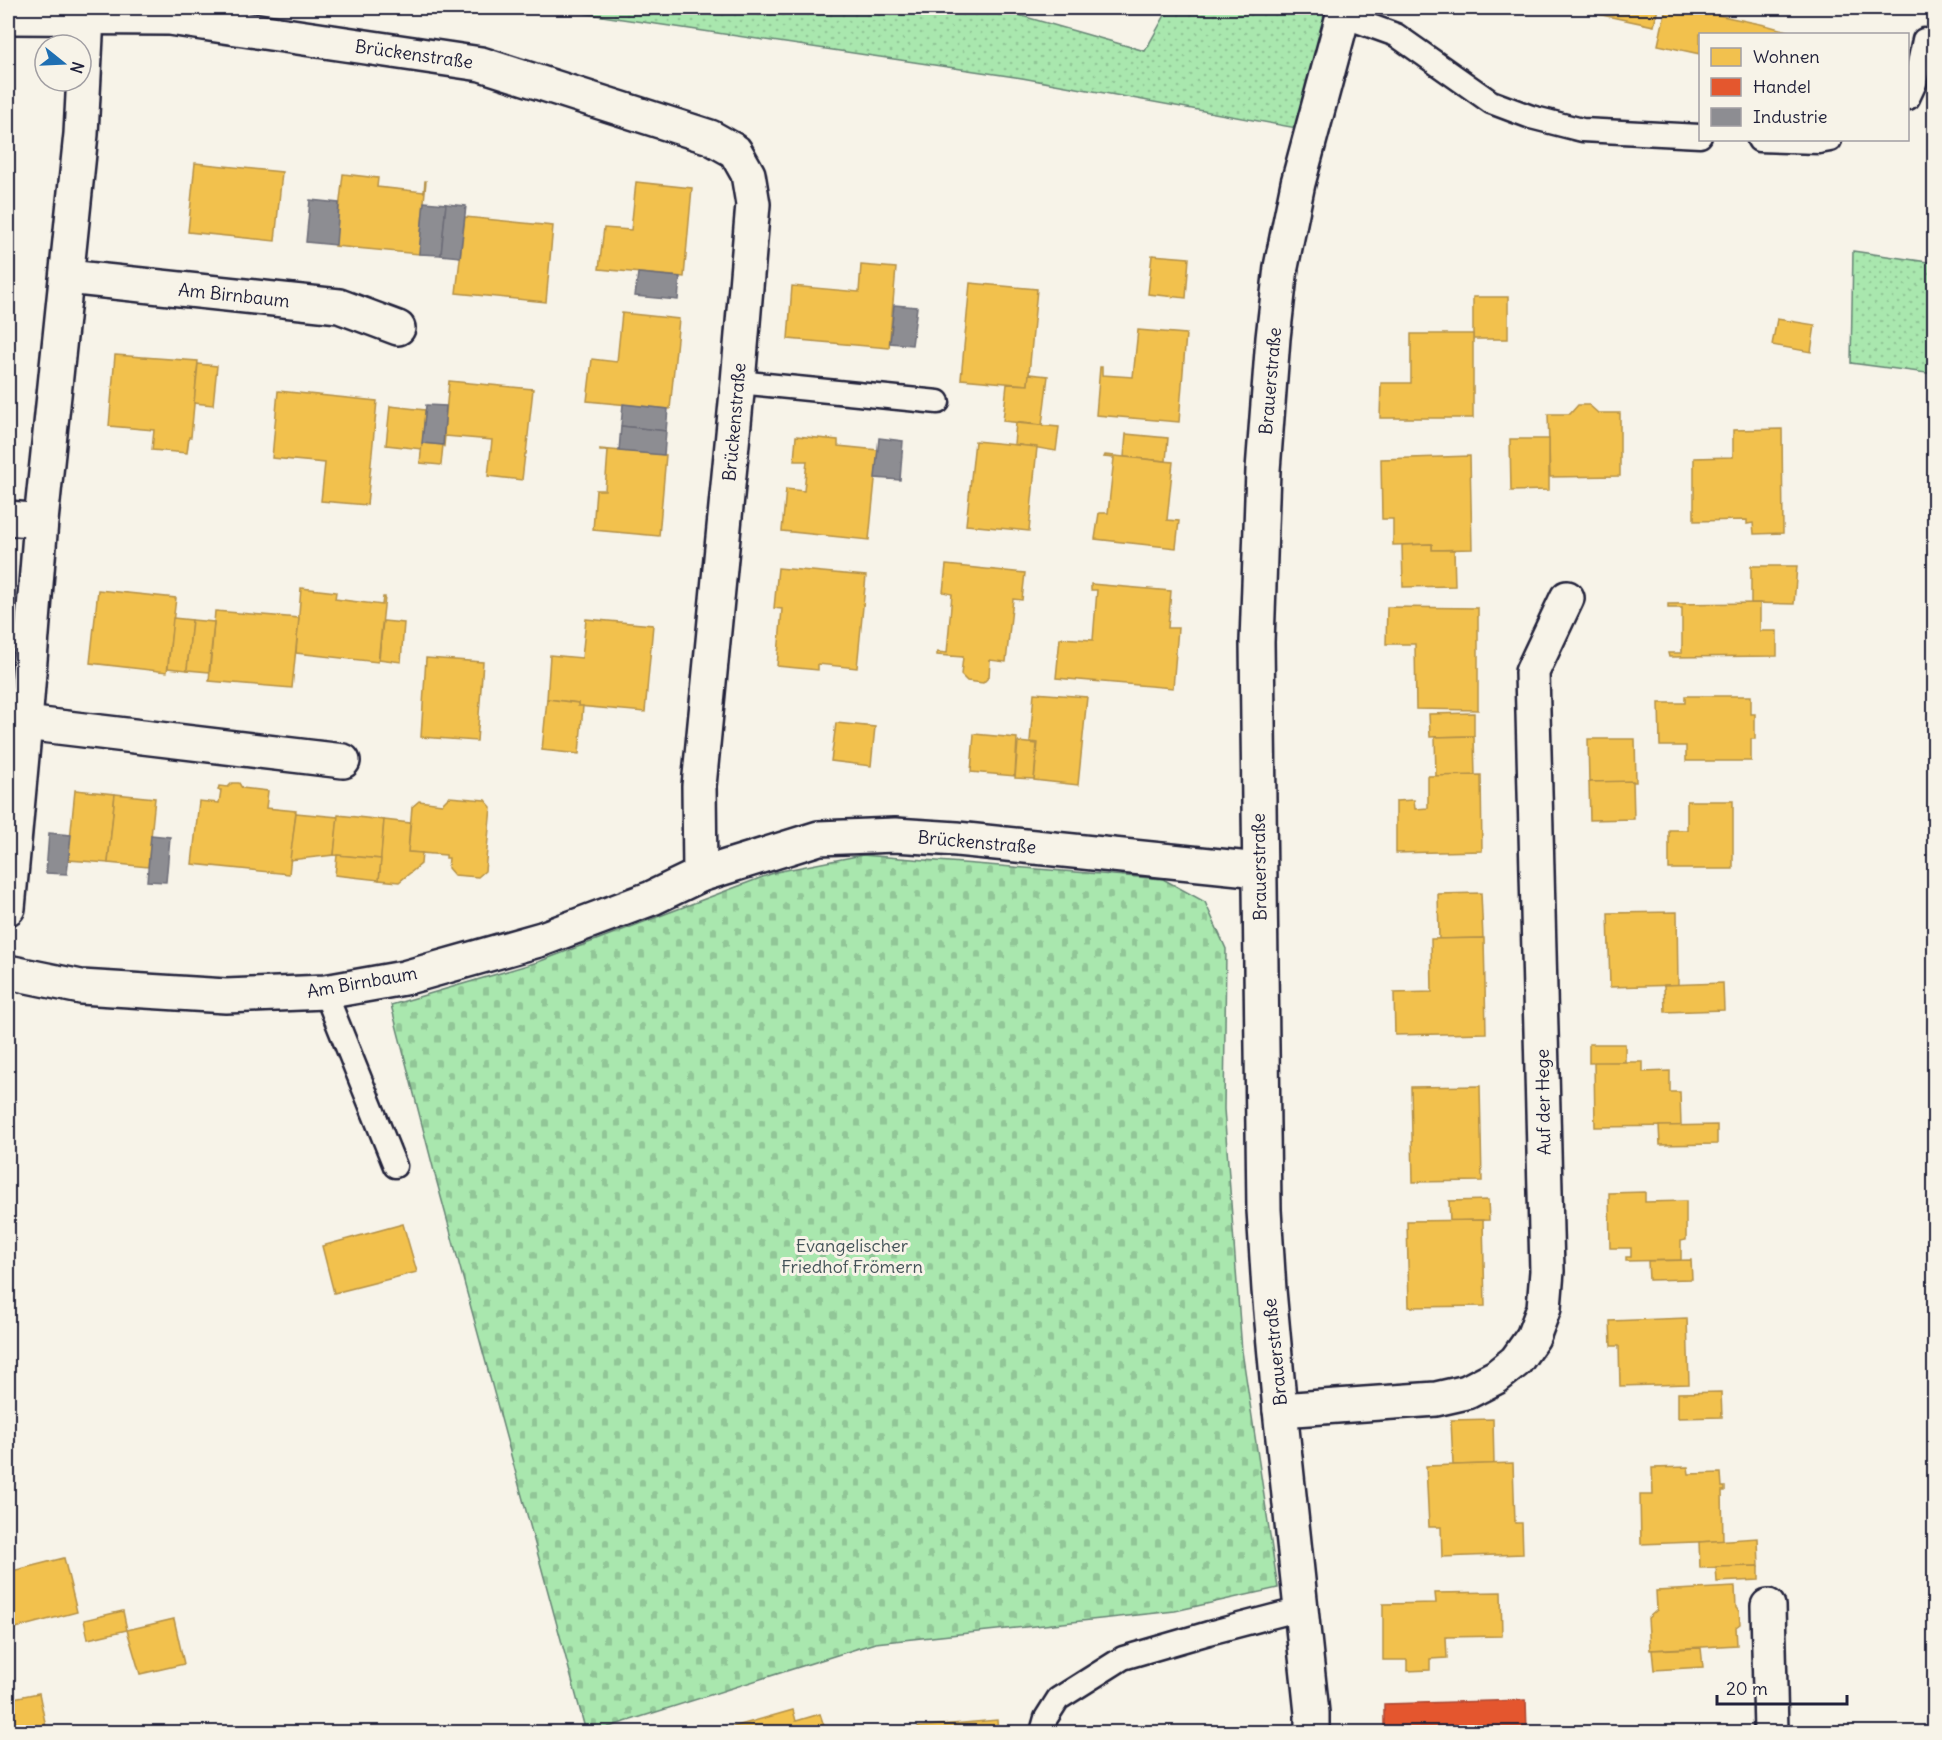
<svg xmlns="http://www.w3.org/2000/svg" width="1942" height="1740" viewBox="0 0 1942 1740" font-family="Delius,sans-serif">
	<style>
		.grass { fill: url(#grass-dots); stroke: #668474; stroke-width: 1.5 }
		.cemetery { fill: url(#cemetery-stones); stroke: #668474; stroke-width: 1.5 }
		.homes { fill: #f2c14e; stroke: #b49148; stroke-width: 1.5 }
		.shops { fill: #e4572e; stroke: #aa4732; stroke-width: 1.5 }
		.industry { fill: #8d8d92; stroke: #6d6d78; stroke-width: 1.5 }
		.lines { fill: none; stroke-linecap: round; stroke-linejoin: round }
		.lane-casing { stroke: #22223b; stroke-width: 27 }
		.street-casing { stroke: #22223b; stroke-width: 38 }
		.secondary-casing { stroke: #22223b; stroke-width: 38 }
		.lane { stroke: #f7f3e8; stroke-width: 22 }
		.street { stroke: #f7f3e8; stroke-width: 33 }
		.secondary { stroke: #f7f3e8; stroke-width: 33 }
		.labels { text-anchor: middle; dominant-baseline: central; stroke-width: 6; stroke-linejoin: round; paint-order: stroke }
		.street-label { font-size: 18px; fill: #22223b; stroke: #f7f3e8 }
		.park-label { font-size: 18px; fill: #445358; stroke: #f7f3e8 }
	</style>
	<defs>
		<pattern id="grass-dots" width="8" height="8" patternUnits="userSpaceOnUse" patternTransform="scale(1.5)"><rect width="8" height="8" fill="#a9e7ae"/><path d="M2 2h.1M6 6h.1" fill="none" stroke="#91c697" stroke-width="1.8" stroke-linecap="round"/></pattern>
		<pattern id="cemetery-stones" width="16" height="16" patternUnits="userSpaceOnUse" patternTransform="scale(1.5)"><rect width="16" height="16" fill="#a9e7ae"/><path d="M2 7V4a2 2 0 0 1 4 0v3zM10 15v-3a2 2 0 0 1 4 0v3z" fill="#91c697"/></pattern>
	</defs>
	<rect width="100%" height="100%" fill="#f7f3e8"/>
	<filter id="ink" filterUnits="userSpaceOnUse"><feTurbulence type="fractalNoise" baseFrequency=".0167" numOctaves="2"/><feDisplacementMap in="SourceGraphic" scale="12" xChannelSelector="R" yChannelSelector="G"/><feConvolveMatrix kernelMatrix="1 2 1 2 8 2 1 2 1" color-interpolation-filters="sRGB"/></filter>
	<g filter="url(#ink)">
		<g class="grass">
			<path d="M548,8h446l151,43 24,-43h167l-34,121 -280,-51z"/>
			<path d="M1853,251l81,12v111l-83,-11z"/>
		</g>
		<path class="cemetery" d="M862,855l301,24 42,23 21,47 -2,160 18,242 36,237 -103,23 -300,32 -282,89h-7l-151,-557 -44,-170 147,-43 238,-90z"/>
		<g class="homes">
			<path d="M1578,8h80l-4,18 -76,-16z"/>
			<path d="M1666,8h18l81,17 33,9h-98v20l-42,-9z"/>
			<path d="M8,122l8,1 -8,74z"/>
			<path d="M195,163l87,9 -7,69 -87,-9z"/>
			<path d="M343,174l35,4 -1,9 47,5 1,-11h1l-7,73 -84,-8z"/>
			<path d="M636,182l56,6 -8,89 -85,-8 5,-41 27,2z"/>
			<path d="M465,217l88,9 -7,76 -90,-9z"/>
			<path d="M1152,255l37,3 -3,40 -38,-4z"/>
			<path d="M861,265l35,3 -7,80 -101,-9 4,-53 67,6z"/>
			<path d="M970,283l67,6 -9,96 -67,-6z"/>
			<rect x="1473" y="297" width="35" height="42"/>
			<path d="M622,313l57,6 -9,90 -83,-8 5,-42 25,3z"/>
			<path d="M1777,319l38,6 -4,27 -39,-7z"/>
			<path d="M1138,330l48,4 -7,88 -83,-7 4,-48h2v8l31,2z"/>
			<path d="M1411,334h62v84h-93l1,-35h30z"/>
			<path d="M115,355l83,6 -7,76h-2l-2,16 -35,-3 2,-20 -45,-4z"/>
			<path d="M198,364l19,2 -4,39 -19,-2z"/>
			<path d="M1029,374l19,2 -6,49 -39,-4 4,-37 21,1z"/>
			<path d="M449,381l84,8 -7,65h-1l-3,26 -34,-4 4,-36 -47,-4 -1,10 -1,-1z"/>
			<path d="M278,391l99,10 -10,104 -46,-4 4,-38 -53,-5z"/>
			<path d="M1578,405h11l9,8h22v63l-70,1 -2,-63h22z"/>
			<path d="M390,406l35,4 -3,39 -36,-4z"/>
			<path d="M1016,423l43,4 -3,24 -42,-7z"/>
			<path d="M1782,429l1,104 -29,1 -1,-11 -6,1v-4l-53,1v-63l39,-1v-27z"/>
			<path d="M1126,434l42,4 -2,23 -42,-4z"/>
			<path d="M796,436l42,4v6l40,4 -9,90 -87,-9 4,-42 18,2 3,-30h-13z"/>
			<path d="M1510,439h39v51l-38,1z"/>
			<path d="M975,441l62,6 -8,84 -63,-6z"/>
			<path d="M422,443l21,2 -2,20 -21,-2z"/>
			<path d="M600,449l66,6 -7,81 -66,-6 3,-40h9l3,-39h-8z"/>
			<path d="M1105,455l68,7 -6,58 12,1 -3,27 -81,-9 4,-26h9l6,-55 -10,-1z"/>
			<path d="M1470,456l2,93 -40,1v-6l-39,1v-26h-11l-1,-60z"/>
			<path d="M1432,544v6h22l1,36 -52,1 -1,-42z"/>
			<path d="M946,565l79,8 -3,27 -9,-1 -7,63 -16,-2 -1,17 -6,6 -16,-2 -6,-6 2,-18 -26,-2v-3l10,1 5,-59 -9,-2z"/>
			<path d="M1751,566h46l-3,38 -43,-1z"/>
			<path d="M778,568l88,8 -9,92 -39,-4v6l-41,-4 5,-57 -8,-1z"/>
			<path d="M1091,584l80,7 -3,37h10l-5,60 -117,-10 4,-40 33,2 4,-50h-6z"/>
			<path d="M301,588l35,4 -1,7 47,6 1,-8h2l-7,65 -82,-9z"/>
			<path d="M98,590l78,8 -9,74 -77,-9z"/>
			<path d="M1668,604l92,-1v28h17v25l-108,1 -1,-4h14v-45h-14z"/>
			<path d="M1387,607l91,1v102l-62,-1 -1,-65h-29z"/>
			<path d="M215,611l84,7 -7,70 -83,-7z"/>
			<path d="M173,618l19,2 -5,50 -19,-2z"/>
			<path d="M586,619l67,6 -8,87 -67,-6v-3l-31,-4 3,-44 32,3z"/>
			<path d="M192,620l22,2 -5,50 -22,-2z"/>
			<path d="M383,621l21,2 -3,39 -22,-3z"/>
			<path d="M426,658l57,4 -6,79 -56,-4z"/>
			<path d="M1034,693l53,4 -9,88 -44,-5 4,-37 -8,-1z"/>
			<path d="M1685,696h66v18h4v25h-4v22h-65v-15h-26l-1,-43h26z"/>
			<path d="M547,699l31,4v3h5l-4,48 -37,-4z"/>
			<path d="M1474,713v23l-44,1 -1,-23z"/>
			<path d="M836,723l39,4 -4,39 -40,-5z"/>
			<path d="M974,734l43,4 -2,38 -44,-4z"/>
			<path d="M1474,736l1,40h-39l-1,-39z"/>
			<path d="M1588,739h47l1,43h-47z"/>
			<path d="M1018,742l19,2 -3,35 -19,-1z"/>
			<path d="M1481,775l1,76 -86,2v-52l18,-1 1,9 13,-1v-32z"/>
			<path d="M1633,781l1,38 -44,1 -1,-38z"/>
			<path d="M232,783h7l3,5 26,3 -2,17 30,3 -7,63 -97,-10 7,-63 20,2 2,-13h-3l1,-4 9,1z"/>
			<path d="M75,790l40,4 -7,69 -40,-3z"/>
			<path d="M115,794l40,4 -7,69 -40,-4z"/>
			<path d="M449,797l36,3 6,7 -6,64 -7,6 -24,-2 -6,-7 1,-10h-3v-3l-38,-3 4,-45 7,-6 23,3z"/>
			<path d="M1687,801h46v68h-64v-39h18z"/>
			<path d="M296,813l42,4 -4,38 -44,5z"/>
			<path d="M338,815l46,5 -3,39 -47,-4z"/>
			<path d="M384,820l26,3 -2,29 14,1 -1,11 -22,18 -20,-2z"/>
			<path d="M337,855l44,4 -2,21 -44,-5z"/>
			<path d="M1481,893l2,45 -44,1 -1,-45z"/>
			<path d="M1677,912l1,73 -68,2 -2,-74z"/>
			<path d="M1484,938l2,95 -91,2 -1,-42 38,-1 -1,-53z"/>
			<path d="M1723,983l1,27 -59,2 -1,-27z"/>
			<path d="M1589,1044h36v18l-36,1z"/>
			<path d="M1594,1062h49v10l27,-1v21h10l1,34 -86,1z"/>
			<path d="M1480,1086l2,95 -69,1 -2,-95z"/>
			<path d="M1717,1125v19l-57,1 -1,-19z"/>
			<path d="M1645,1192v10l41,-1v39l-5,1v19l-55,1v-4h5v-9h-21l-1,-55z"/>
			<path d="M1488,1200l1,20 -39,1 -1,-20z"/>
			<path d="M1483,1220l2,86 -76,1 -2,-86z"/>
			<path d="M403,1224l14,48 -83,21 -12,-47z"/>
			<path d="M1691,1260l1,19 -43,1 -1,-19z"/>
			<path d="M1687,1318l2,66 -69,2 -1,-40h-8l-1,-25z"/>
			<path d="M1721,1392l1,25 -44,1v-25z"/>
			<path d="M1493,1419l1,45 -41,1 -2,-45z"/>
			<path d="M1513,1463l2,60h7l1,31 -81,3 -1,-30h-12l-3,-61z"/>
			<path d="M1688,1467l1,7 32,-1 1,14h3v4h-3l1,50 -82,3 -1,-49h13l-1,-27z"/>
			<path d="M1758,1538l1,28 -59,2 -1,-26z"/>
			<path d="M64,1558l13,54 -69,18v-58z"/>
			<path d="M1759,1566v14l-42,2 -1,-15z"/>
			<path d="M1735,1587l1,21 3,3 1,13 -4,3 1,18 -87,5 -2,-32 9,-8 -1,-19z"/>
			<path d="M1501,1592l1,44 -56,1 1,21 -17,1v11l-23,1v-11h-24v-56l53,-1 -1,-10z"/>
			<path d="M123,1611l4,19 -39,9 -4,-19z"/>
			<path d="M174,1619l10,45 -44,10 -13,-44z"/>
			<path d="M1701,1648l2,19 -49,3 -2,-20z"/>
			<path d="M39,1693l8,39h-39v-33z"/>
			<path d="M793,1710l3,11 24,-7 6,18h-111z"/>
			<path d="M997,1720l1,12h-79l-1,-5z"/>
		</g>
		<path class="shops" d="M1526,1700l1,32h-143v-28z"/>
		<g class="industry">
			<path d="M310,200l29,3 -3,42 -30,-3z"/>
			<path d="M424,202l22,2 -5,51 -22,-1z"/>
			<path d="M446,204l20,2 -6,51 -19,-2z"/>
			<path d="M638,273l42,4 -2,23 -43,-4z"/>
			<path d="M894,305l23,2 -5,38 -22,-2z"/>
			<path d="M623,404l45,5 -2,22 -45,-5z"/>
			<path d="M426,405l20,1 -3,39 -21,-2z"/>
			<path d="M621,426l45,5 -2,24 -45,-4z"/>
			<path d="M879,438l24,3 -3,39 -25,-2z"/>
			<path d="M49,833l22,2 -4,39 -21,-1z"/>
			<path d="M151,835l19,2 -4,45 -19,-1z"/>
		</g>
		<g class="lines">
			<defs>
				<g id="lane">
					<path d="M1343,16l53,19 95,67 40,15 51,13 118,6"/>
					<path d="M1908,98l7,-15 9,-43"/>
					<path d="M1759,140l60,2 11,-2"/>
					<path d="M738,382l200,20"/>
					<path d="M325,992l70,174"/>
					<path d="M1042,1732l4,-14 12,-19 65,-41 86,-25 92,-24"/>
				</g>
				<g id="street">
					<path d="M8,17l161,1 312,46 229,73 25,14 13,23 5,30 -15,178 -39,404 1,89"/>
					<path d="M67,277l272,29 59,22"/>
					<path d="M8,518l33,3"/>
					<path d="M25,723l318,38"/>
					<path d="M8,908l17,-185 16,-202 40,-387 6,-117"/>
					<path d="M8,972l73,15 145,9 99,-4 79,-14 138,-39 110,-41 48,-23 119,-37 76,-3 62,4 302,31"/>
					<path d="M1280,1410l156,-11 31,-7 29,-15 20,-16 17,-24 11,-29 3,-37 -15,-599 35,-74"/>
					<path d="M1768,1606l3,126"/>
				</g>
				<path id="secondary" d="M1312,1732v-19l-32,-303 -11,-120 -5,-80 -7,-568 6,-172 10,-132 8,-71 17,-84 47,-175"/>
			</defs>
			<use href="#lane" class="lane-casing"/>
			<use href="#street" class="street-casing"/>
			<use href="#secondary" class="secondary-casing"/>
			<use href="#lane" class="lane"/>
			<use href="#street" class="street"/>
			<use href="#secondary" class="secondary"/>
		</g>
	</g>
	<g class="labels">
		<g class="street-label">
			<text transform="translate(414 54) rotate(8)">Brückenstraße</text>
			<text transform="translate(234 295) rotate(6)">Am Birnbaum</text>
			<text transform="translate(1270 381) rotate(-85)">Brauerstraße</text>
			<text transform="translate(734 422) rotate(-85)">Brückenstraße</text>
			<text transform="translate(977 842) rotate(5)">Brückenstraße</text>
			<text transform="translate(1259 867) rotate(-91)">Brauerstraße</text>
			<text transform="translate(362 982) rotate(-10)">Am Birnbaum</text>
			<text transform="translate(1543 1102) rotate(-91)">Auf der Hege</text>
			<text transform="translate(1275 1352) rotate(-96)">Brauerstraße</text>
		</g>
		<g class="park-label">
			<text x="852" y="1245">Evangelischer<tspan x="852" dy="21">Friedhof Frömern</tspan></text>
		</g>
	</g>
	<rect width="1942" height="1740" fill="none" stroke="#f7f3e8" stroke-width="30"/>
	<rect x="15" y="15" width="1912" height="1710" fill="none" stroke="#22223b" stroke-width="2" filter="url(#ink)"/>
	<rect x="1699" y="33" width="210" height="108" fill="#f7f3e8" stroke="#a29fa3" stroke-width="1.5"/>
	<rect x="1711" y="48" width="30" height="18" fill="#f2c14e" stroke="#a29fa3" stroke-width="1.5"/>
	<text x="1753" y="63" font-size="18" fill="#22223b">Wohnen</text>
	<rect x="1711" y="78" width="30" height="18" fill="#e4572e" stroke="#a29fa3" stroke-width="1.5"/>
	<text x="1753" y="93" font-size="18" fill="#22223b">Handel</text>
	<rect x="1711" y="108" width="30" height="18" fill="#8d8d92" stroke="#a29fa3" stroke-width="1.5"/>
	<text x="1753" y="123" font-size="18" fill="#22223b">Industrie</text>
	<g transform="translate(63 63) rotate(108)"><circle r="28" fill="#f7f3e8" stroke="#a29fa3" stroke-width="1.5"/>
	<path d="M0-4.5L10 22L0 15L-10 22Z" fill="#1f6fb2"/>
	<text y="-9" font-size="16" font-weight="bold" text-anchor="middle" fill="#22223b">N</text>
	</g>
	<path d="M1717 1695v9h130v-9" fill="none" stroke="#22223b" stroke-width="3"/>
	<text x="1726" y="1695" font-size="18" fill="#22223b" stroke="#f7f3e8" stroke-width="4.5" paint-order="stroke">20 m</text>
</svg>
